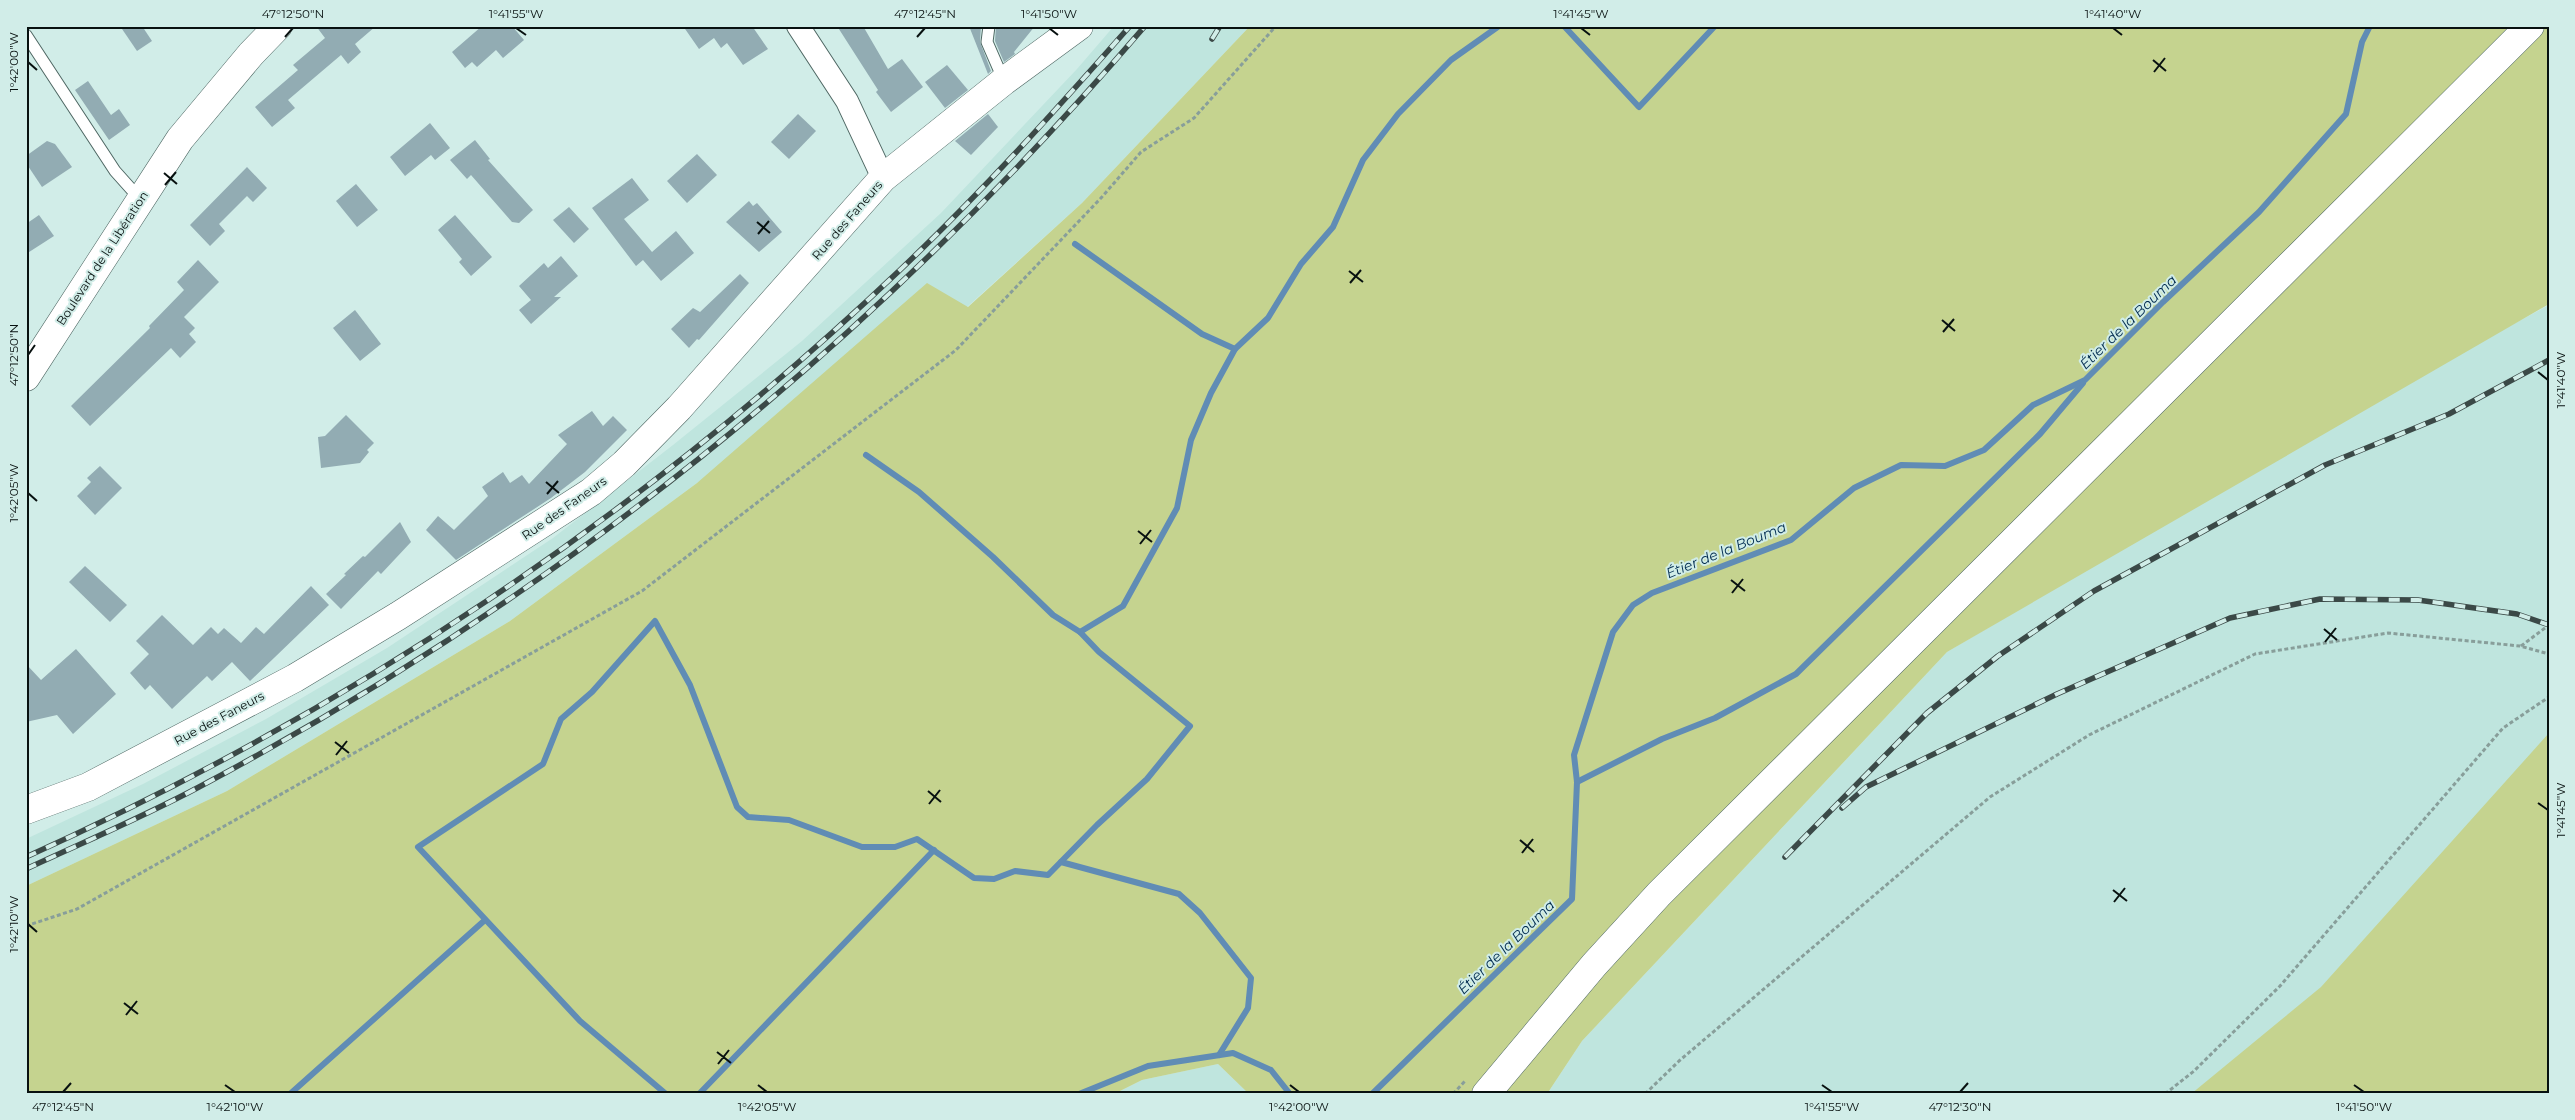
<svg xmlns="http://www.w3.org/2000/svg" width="2575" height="1120" viewBox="0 0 2575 1120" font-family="Montserrat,sans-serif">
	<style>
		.built { fill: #bfe5de }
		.green { fill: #c5d38f }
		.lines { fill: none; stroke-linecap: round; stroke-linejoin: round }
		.stream { stroke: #608cb5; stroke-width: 6 }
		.building { fill: #92acb3 }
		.lane-casing { stroke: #4e6763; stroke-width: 13 }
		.street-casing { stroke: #4e6763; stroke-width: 24 }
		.secondary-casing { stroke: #4e6763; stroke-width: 29 }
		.path { stroke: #889e9a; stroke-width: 3; stroke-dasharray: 4 2.5; stroke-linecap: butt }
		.lane { stroke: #fff; stroke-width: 11 }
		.street { stroke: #fff; stroke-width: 22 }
		.secondary { stroke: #fff; stroke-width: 28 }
		.rail-casing { stroke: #3b4947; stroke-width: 5.5 }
		.rail { stroke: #d1ede8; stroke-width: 4; stroke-dasharray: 11; stroke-linecap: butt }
		.ticks { fill: none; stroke: #081110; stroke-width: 2 }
		.labels { text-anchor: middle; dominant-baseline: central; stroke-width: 4; stroke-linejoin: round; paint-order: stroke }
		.street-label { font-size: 12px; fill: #081110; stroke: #d1ede8 }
		.water-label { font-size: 14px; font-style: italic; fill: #002b4f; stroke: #d1ede8 }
		.neatline { fill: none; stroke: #081110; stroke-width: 2 }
		.ticks-label { font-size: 12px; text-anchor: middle; fill: #081110 }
	</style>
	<rect width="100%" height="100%" fill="#d1ede8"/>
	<g class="built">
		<path d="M1114,26h136l-168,177 -115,104 -270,176 -187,138 -283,170 -201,95v-47l117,-55 123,-65 121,-71 166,-110 120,-93 129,-104 139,-128 136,-144z"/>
		<path d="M2549,305v789h-1002l35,-53 365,-389 462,-272z"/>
		<path d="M1218,1064l31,30h-135l28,-14z"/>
	</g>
	<g class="green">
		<path d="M1250,26h1299v278l-602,348 -365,389 -35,53h-298l-31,-30 -76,16 -28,14h-1088v-208l201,-95 283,-170 187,-138 230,-200 41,24 114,-104z"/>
		<path d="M2549,733v361h-358l130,-107z"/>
	</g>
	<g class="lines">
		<g class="stream">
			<path d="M1564,26l75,81 76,-81"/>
			<path d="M1075,244l127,90 33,15"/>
			<path d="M1080,632l43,-26 54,-98 14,-68 20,-47 24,-44 33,-31 33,-54 32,-37 30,-67 35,-46 53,-54 48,-34"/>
			<path d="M1577,782l85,-43 53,-21 81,-44 244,-240 43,-51"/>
			<path d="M1061,862l118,32 21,19 51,65 -3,30 -29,47"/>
			<path d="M290,1094l195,-174"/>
			<path d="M666,1094l-86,-73 -162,-174 125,-83 18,-45 31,-27 63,-71 35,64 47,122 11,10 41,3 73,27h33l22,-8 57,39 20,1 21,-8 33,4 49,-50 50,-46 43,-53 -91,-74 -19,-20 -27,-17 -60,-58 -74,-65 -53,-37"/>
			<path d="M699,1094l235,-244"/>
			<path d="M1079,1094l69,-28 85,-13 38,17 19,24"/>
			<path d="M1372,1094l200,-195 5,-117 -3,-27 39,-123 20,-27 19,-12 139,-53 63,-52 47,-23 44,1 39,-16 49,-45 52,-25 78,-78 96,-90 87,-98 16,-72 8,-16"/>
		</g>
	</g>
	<g class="building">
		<path d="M120,26h22l10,15 -15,10z"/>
		<path d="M316,26h60l-21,18 6,8 -13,12 -7,-9 -53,45 7,8 -23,19 -17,-20 43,-37 -5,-5 32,-27z"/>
		<path d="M482,26h30l12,14 -21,18 -7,-8 -19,17 -5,-5 -7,6 -13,-16z"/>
		<path d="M683,26h69l16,23 -25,16 -16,-22 -6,5 -7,-10 -15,11z"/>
		<path d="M837,26h26l25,43 14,-10 21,28 -32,25 -15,-20 2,-2z"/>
		<path d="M969,26h12l-1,16 11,29 -3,3z"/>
		<path d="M996,26h39l-21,26 1,2 -11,8 -9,-21z"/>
		<path d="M947,65l21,25 -23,18 -20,-26z"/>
		<path d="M88,81l23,34 8,-6 11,16 -21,15 -34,-50z"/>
		<path d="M798,114l18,17 -27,28 -18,-17z"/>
		<path d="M988,114l10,13 -27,28 -16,-14z"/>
		<path d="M430,123l20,25 -15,12 -4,-5 -26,21 -15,-19z"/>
		<path d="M475,140l15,19 -2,1 45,50 -14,13 -7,-1 -41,-47 -4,4 -17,-19z"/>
		<path d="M47,141l8,3 17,23 -30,20 -16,-24v-7z"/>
		<path d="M697,154l20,21 -30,28 -20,-22z"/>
		<path d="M247,167l20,21 -14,14 -6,-6 -28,28 6,7 -15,15 -20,-21z"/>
		<path d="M632,178l17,22 -25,19 28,33 24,-21 18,22 -33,28 -18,-21 -7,6 -44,-58z"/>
		<path d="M356,184l22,26 -21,17 -21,-26z"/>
		<path d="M749,201l4,5 4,-3 25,29 -23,20 -33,-30z"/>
		<path d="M569,207l20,22 -15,14 -21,-23z"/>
		<path d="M39,215l15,21 -28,18v-30z"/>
		<path d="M455,215l37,42 -21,19 -12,-14 3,-3 -24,-29z"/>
		<path d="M561,256l17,20 -24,21h7l-30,27 -12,-14 12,-10 -12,-14 25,-23 4,5z"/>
		<path d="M198,260l21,22 -35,35 11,11 -6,6 7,8 -16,16 -9,-10 -81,78 -19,-20 79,-78 -1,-2 35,-36 -7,-8z"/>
		<path d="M740,274l9,9 -50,57 -2,-1 -8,9 -18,-19 22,-21 7,4z"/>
		<path d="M355,310l26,34 -21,17 -27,-33z"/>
		<path d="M592,411l11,15 10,-10 14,14 -42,42 -34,26 -95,62 -30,-30 12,-14 16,14 34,-34 -6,-9 21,-15 7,11 12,-8 7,9 38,-40 -9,-9z"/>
		<path d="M346,415l28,28 -7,7 2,2 -9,11 -39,5 -3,-31 7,-1z"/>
		<path d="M100,466l22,22 -27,27 -18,-19 14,-14 -4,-4z"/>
		<path d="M400,522l11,20 -30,32 -3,-3 -37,38 -15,-15 20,-19 -2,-1 19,-18 2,1z"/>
		<path d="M85,566l42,39 -17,17 -41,-40z"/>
		<path d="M311,586l18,19 -79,76 -18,-19 -20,19 -5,-5 -35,33 -22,-24 -5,5 -15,-17 19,-19 -13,-13 26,-26 31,30 18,-18 7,7 6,-6 17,15 15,-16 8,7z"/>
		<path d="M76,649l40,45 -43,40 -16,-19 -31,7v-58l15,16z"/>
	</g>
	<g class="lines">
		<defs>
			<g id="lane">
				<path d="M989,26l-2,16 17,39"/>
				<path d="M26,35l89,136 25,28"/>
			</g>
			<path id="street" d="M798,26l49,75 36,77"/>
			<g id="secondary">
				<path d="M26,377l154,-238 71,-85 27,-28"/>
				<path d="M26,810l62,-23 207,-109 103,-62 193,-124 33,-28 55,-56 204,-230 121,-97 75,-55"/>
				<path d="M1486,1094l108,-129 65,-71 871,-868"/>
			</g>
		</defs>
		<use href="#lane" class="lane-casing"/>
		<use href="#street" class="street-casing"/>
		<use href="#secondary" class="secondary-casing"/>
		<g class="path">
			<path d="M2521,646l28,-21"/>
			<path d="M26,926l51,-17 565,-318 314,-241 145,-152 40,-46 53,-34 82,-92"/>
			<path d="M1453,1094l12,-13"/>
			<path d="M1645,1094l34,-33 311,-264 99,-62 166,-81 133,-21 132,13 29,8"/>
			<path d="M2165,1094l29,-23 86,-85 223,-258 46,-31"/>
		</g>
		<use href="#lane" class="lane"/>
		<use href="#street" class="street"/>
		<use href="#secondary" class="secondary"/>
		<defs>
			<g id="rail">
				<path d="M1212,39l8,-13"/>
				<path d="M1842,808l24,-21 191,-93 173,-76 90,-19 98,1 99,14 32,11"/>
				<path d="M26,857c322,-145 618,-344 874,-587 81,-77 156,-160 230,-244"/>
				<path d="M1785,857l142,-144 71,-57 96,-65 231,-126 124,-51 100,-54"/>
				<path d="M26,869c58,-27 117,-52 173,-82 363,-193 679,-449 946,-761"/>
			</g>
		</defs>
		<use href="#rail" class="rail-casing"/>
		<use href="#rail" class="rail"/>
	</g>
	<path class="ticks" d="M516,28l10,7M1049,28l9,7M1581,28l9,7M2113,28l9,7M285,37l8,-9M917,37l8,-9M2153,60l13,11M28,62l9,8M2154,72l11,-14M164,173l13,11M165,185l11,-13M757,222l13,11M758,234l11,-13M1349,271l14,11M1350,283l11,-13M1942,320l13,11M1943,332l11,-13M28,355l7,-10M2538,372l10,8M546,482l13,11M28,493l9,8M547,494l11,-13M1138,531l14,11M1140,544l11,-14M1731,580l14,11M1732,593l11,-14M2324,629l13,11M2325,642l11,-14M335,742l14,11M336,755l11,-14M928,791l13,11M2538,803l10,7M929,804l11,-14M1520,840l14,12M1522,853l11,-14M2113,890l14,11M2114,902l11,-14M28,924l9,8M124,1003l14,11M126,1015l11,-14M717,1052l14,11M718,1064l11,-14M225,1085l10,7M758,1085l9,7M1290,1085l9,7M1822,1085l10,7M2354,1085l10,7M63,1092l8,-9M1960,1092l8,-9"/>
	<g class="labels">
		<g class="street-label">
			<text transform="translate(847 220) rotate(-49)">Rue des Faneurs</text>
			<text transform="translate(102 258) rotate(-57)">Boulevard de la Libération</text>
			<text transform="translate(564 508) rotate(-35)">Rue des Faneurs</text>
			<text transform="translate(219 718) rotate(-28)">Rue des Faneurs</text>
		</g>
		<g class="water-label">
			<text transform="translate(2128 322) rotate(-44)">Étier de la Bouma</text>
			<text transform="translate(1726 550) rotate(-22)">Étier de la Bouma</text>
			<text transform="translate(1506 947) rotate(-44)">Étier de la Bouma</text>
		</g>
	</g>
	<rect width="2575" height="1120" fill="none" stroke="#d1ede8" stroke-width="55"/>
	<rect x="28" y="28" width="2520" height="1064" class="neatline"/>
	<g class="ticks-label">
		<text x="293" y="18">47°12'50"N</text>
		<text x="516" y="18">1°41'55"W</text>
		<text x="925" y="18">47°12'45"N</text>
		<text x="1049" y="18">1°41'50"W</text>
		<text x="1581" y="18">1°41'45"W</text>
		<text x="2113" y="18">1°41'40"W</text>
		<text transform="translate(14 62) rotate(-90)" y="4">1°42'00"W</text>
		<text transform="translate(14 355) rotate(-90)" y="4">47°12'50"N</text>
		<text transform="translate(2561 380) rotate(-90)" y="4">1°41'40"W</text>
		<text transform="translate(14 493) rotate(-90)" y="4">1°42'05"W</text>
		<text transform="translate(2561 810) rotate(-90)" y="4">1°41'45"W</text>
		<text transform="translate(14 924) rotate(-90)" y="4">1°42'10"W</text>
		<text x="63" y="1111">47°12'45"N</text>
		<text x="235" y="1111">1°42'10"W</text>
		<text x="767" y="1111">1°42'05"W</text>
		<text x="1299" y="1111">1°42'00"W</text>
		<text x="1832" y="1111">1°41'55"W</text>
		<text x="1960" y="1111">47°12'30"N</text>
		<text x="2364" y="1111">1°41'50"W</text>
	</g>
</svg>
